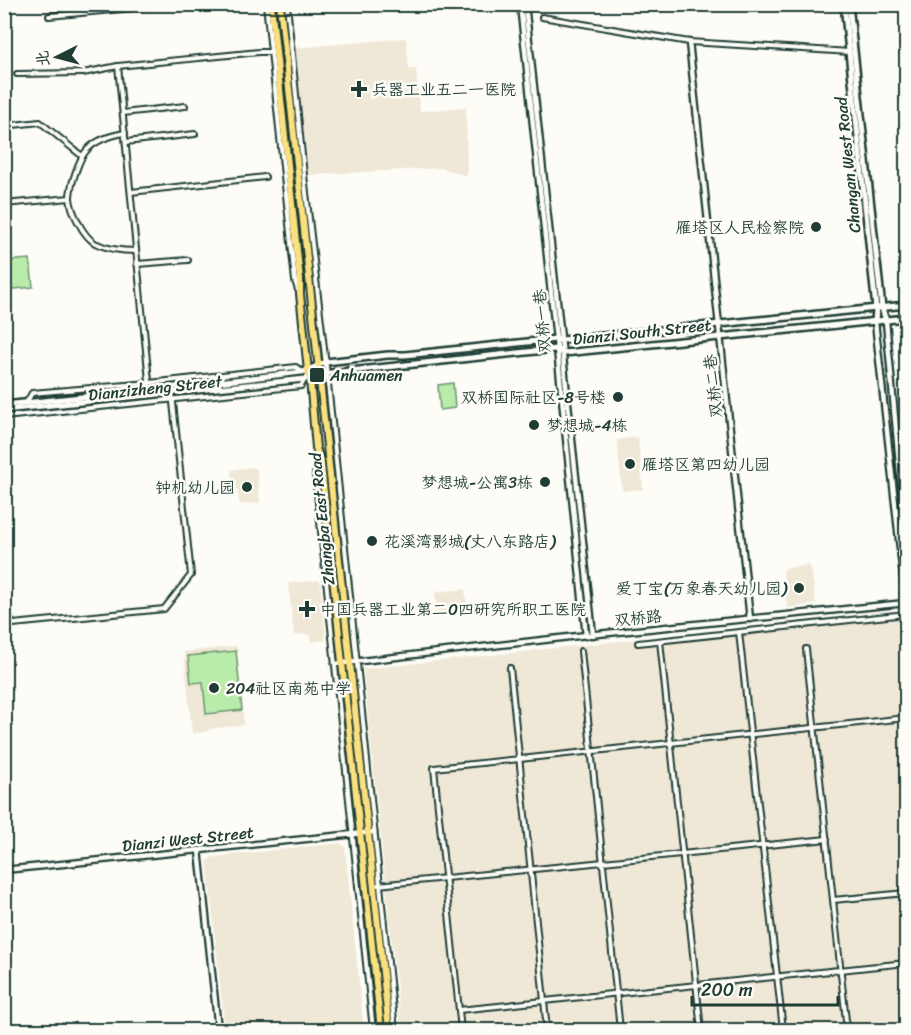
<svg xmlns="http://www.w3.org/2000/svg" width="911" height="1035" viewBox="0 0 911 1035" font-family="Sriracha,'LXGW WenKai TC',sans-serif">
	<style>
		.built { fill: #f0e8d6 }
		.green { fill: #b9ebab; stroke: #6c9470; stroke-width: 1.5 }
		.lines { fill: none; stroke-linecap: round; stroke-linejoin: round }
		.minor-casing { stroke: #1f3d34; stroke-width: 8 }
		.tertiary-casing { stroke: #1f3d34; stroke-width: 9 }
		.secondary-casing { stroke: #1f3d34; stroke-width: 10 }
		.primary-casing { stroke: #1f3d34; stroke-width: 10 }
		.minor { stroke: #fdfcf7; stroke-width: 4 }
		.tertiary { stroke: #fdfcf7; stroke-width: 4.5 }
		.secondary { stroke: #fdfcf7; stroke-width: 5 }
		.primary { stroke: #fbe080; stroke-width: 6 }
		.poi-dot { fill: #1f3d34; stroke: #fdfcf7; stroke-width: 2 }
		.labels { text-anchor: middle; dominant-baseline: central; stroke-width: 5; stroke-linejoin: round; paint-order: stroke }
		.poi-label { font-size: 16px; fill: #1f3d34; stroke: #fdfcf7; text-anchor: start }
		.street-label { font-size: 16px; fill: #1f3d34; stroke: #fdfcf7 }
	</style>
	<rect width="100%" height="100%" fill="#fdfcf7"/>
	<filter id="ink" filterUnits="userSpaceOnUse"><feTurbulence type="fractalNoise" baseFrequency=".0167" numOctaves="2"/><feDisplacementMap in="SourceGraphic" scale="12" xChannelSelector="R" yChannelSelector="G"/><feConvolveMatrix kernelMatrix="1 2 1 2 8 2 1 2 1" color-interpolation-filters="sRGB"/></filter>
	<g filter="url(#ink)">
		<g class="built">
			<path d="M406,38l3,31h7l4,42 46,-4 1,69 -26,-8 -132,7 -14,-127z"/>
			<path d="M638,437l5,52 -21,2 -5,-51z"/>
			<path d="M253,467l4,3 3,33 -19,1 -2,-2 -1,-11 -6,-7 -1,-14z"/>
			<path d="M808,565l3,3 5,36 -29,4 -4,-36 2,-4z"/>
			<path d="M320,580l6,60 -15,2 -1,-8 -16,1 -6,-52z"/>
			<path d="M465,589l2,23 -30,3 -2,-23z"/>
			<path d="M906,610v420h-505l-38,-361z"/>
			<path d="M237,646l7,79 -35,4 -1,2 -16,3 -8,-82z"/>
			<path d="M340,843l5,4 19,183h-139l-18,-169 6,-4z"/>
		</g>
		<g class="green">
			<path d="M30,259l3,28 -28,3v-29z"/>
			<path d="M453,383l2,25 -15,2 -2,-25z"/>
			<path d="M236,651l6,59 -36,4 -3,-32 -12,1 -3,-27z"/>
		</g>
		<g class="lines">
			<defs>
				<g id="minor">
					<path d="M266,4l29,277 3,9"/>
					<path d="M287,4l17,171 23,199 68,656"/>
					<path d="M49,16l127,-12"/>
					<path d="M542,17l147,25 161,10"/>
					<path d="M118,66l32,325"/>
					<path d="M17,74l66,-1 35,-7 141,-14h12"/>
					<path d="M123,113l62,-7"/>
					<path d="M4,126l36,-4 42,34"/>
					<path d="M125,133c-13,2 -28,6 -38,17 -8,8 -17,36 -17,48 1,13 13,38 25,45 12,6 28,8 41,8"/>
					<path d="M126,142l69,-8"/>
					<path d="M131,192l134,-15"/>
					<path d="M4,204l66,-6"/>
					<path d="M137,264l51,-4"/>
					<path d="M26,403l6,-10 117,-10 147,-16 5,4"/>
					<path d="M4,417l297,-31 4,-7"/>
					<path d="M320,465l-5,9 58,556"/>
					<path d="M4,611l9,13 151,-15 27,-34 -19,-182"/>
					<path d="M739,632l44,398"/>
					<path d="M660,641l41,389"/>
					<path d="M638,643l268,-29"/>
					<path d="M806,649l41,381"/>
					<path d="M581,651l39,379"/>
					<path d="M510,668l37,362"/>
					<path d="M378,885l449,-46"/>
					<path d="M833,900l73,-7"/>
					<path d="M459,1010l447,-47"/>
					<path d="M461,1030l-27,-262 472,-50"/>
				</g>
				<g id="tertiary">
					<path d="M520,4l36,335 30,297"/>
					<path d="M525,4l68,631"/>
					<path d="M689,42l61,577"/>
					<path d="M886,321c7,72 13,145 20,217"/>
					<path d="M875,322l31,281"/>
					<path d="M335,664l243,-28 328,-33"/>
					<path d="M199,850l19,180"/>
					<path d="M4,870l370,-38"/>
				</g>
				<g id="secondary">
					<path d="M844,4l32,305 -1,13"/>
					<path d="M849,4l33,304 4,13"/>
					<path d="M4,405l146,-15 152,-18c9,-2 15,-7 24,-10l62,-7h17l151,-16 5,1 13,-1 332,-34"/>
					<path d="M4,410l301,-31 15,-4 11,-2 205,-22 20,-2 8,4 342,-35"/>
				</g>
				<g id="primary">
					<path d="M271,4l29,275v15l8,77 2,8 6,69 5,16 60,566"/>
					<path d="M280,4l109,1026"/>
				</g>
			</defs>
			<use href="#minor" class="minor-casing"/>
			<use href="#tertiary" class="tertiary-casing"/>
			<use href="#secondary" class="secondary-casing"/>
			<use href="#primary" class="primary-casing"/>
			<use href="#minor" class="minor"/>
			<use href="#tertiary" class="tertiary"/>
			<use href="#secondary" class="secondary"/>
			<use href="#primary" class="primary"/>
		</g>
	</g>
	<g class="poi-dot">
		<path d="M356 80h6v6h6v6h-6v6h-6v-6h-6v-6h6z"/>
		<circle cx="816" cy="227" r="6"/>
		<rect x="309" y="367" width="16" height="16" rx="3"/>
		<circle cx="618" cy="397" r="6"/>
		<circle cx="534" cy="425" r="6"/>
		<circle cx="630" cy="464" r="6"/>
		<circle cx="545" cy="482" r="6"/>
		<circle cx="247" cy="487" r="6"/>
		<circle cx="372" cy="541" r="6"/>
		<circle cx="799" cy="588" r="6"/>
		<path d="M304 600h6v6h6v6h-6v6h-6v-6h-6v-6h6z"/>
		<circle cx="214" cy="688" r="6"/>
	</g>
	<g class="labels">
		<g class="poi-label">
			<text x="372" y="89">兵器工业五二一医院</text>
			<text x="804" y="227" text-anchor="end">雁塔区人民检察院</text>
			<text x="330" y="375">Anhuamen</text>
			<text x="606" y="397" text-anchor="end">双桥国际社区-8号楼</text>
			<text x="546" y="425">梦想城-4栋</text>
			<text x="642" y="464">雁塔区第四幼儿园</text>
			<text x="533" y="482" text-anchor="end">梦想城-公寓3栋</text>
			<text x="235" y="487" text-anchor="end">钟机幼儿园</text>
			<text x="384" y="541">花溪湾影城(丈八东路店)</text>
			<text x="787" y="588" text-anchor="end">爱丁宝(万象春天幼儿园)</text>
			<text x="320" y="609">中国兵器工业第二0四研究所职工医院</text>
			<text x="226" y="688">204社区南苑中学</text>
		</g>
		<g class="street-label">
			<text transform="translate(848 165) rotate(-96)">Changan West Road</text>
			<text transform="translate(542 321) rotate(-95)">双桥一巷</text>
			<text transform="translate(642 332) rotate(-6)">Dianzi South Street</text>
			<text transform="translate(713 386) rotate(-96)">双桥二巷</text>
			<text transform="translate(155 388) rotate(-6)">Dianzizheng Street</text>
			<text transform="translate(322 519) rotate(-96)">Zhangba East Road</text>
			<text transform="translate(638 618) rotate(-6)">双桥路</text>
			<text transform="translate(188 839) rotate(-6)">Dianzi West Street</text>
		</g>
	</g>
	<rect width="911" height="1035" fill="none" stroke="#fdfcf7" stroke-width="24"/>
	<rect x="12" y="12" width="887" height="1011" fill="none" stroke="#1f3d34" stroke-width="2" filter="url(#ink)"/>
	<g transform="translate(57 57) rotate(264)" stroke="#fdfcf7" stroke-width="4.5" paint-order="stroke">
	<path d="M0-4.5L10 22L0 15L-10 22Z" fill="#1f3d34"/>
	<text y="-9" font-size="16" font-weight="bold" text-anchor="middle" fill="#1f3d34">北</text>
	</g>
	<path d="M692 996v9h146v-9" fill="none" stroke="#1f3d34" stroke-width="3"/>
	<text x="701" y="996" font-size="18" fill="#1f3d34" stroke="#fdfcf7" stroke-width="4.5" paint-order="stroke">200 m</text>
</svg>
